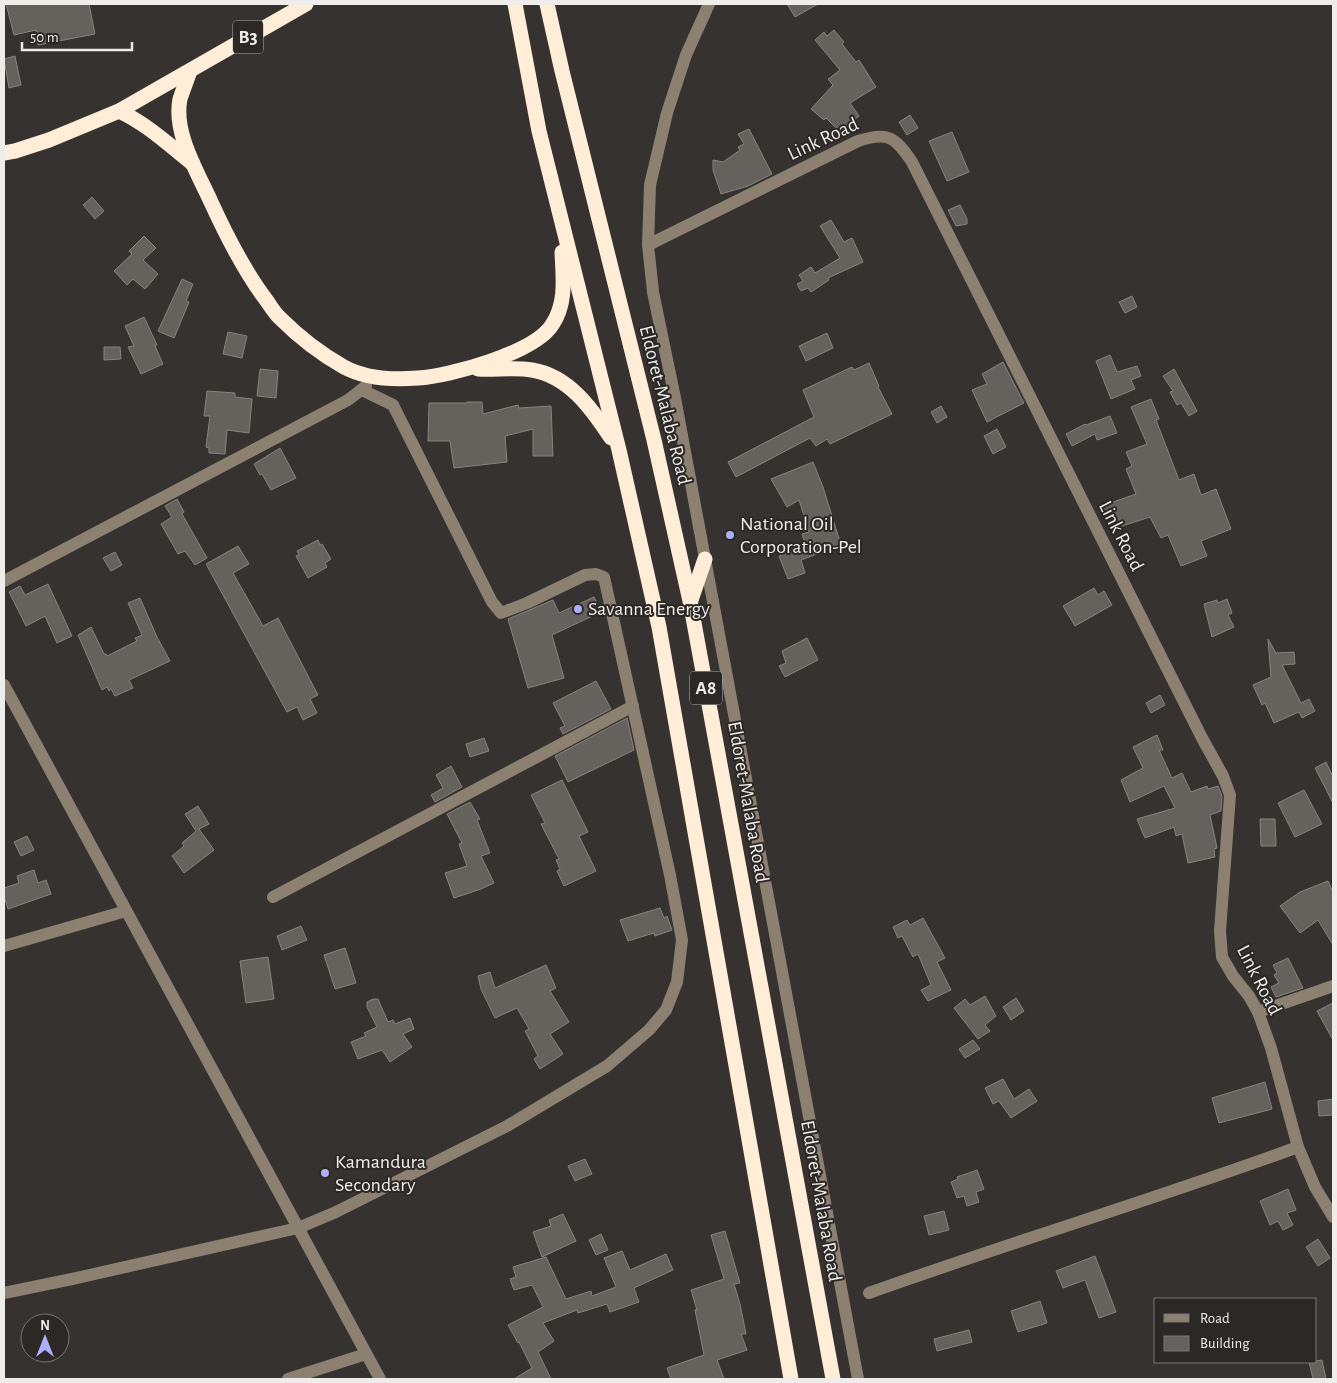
<svg xmlns="http://www.w3.org/2000/svg" width="1337" height="1383" viewBox="0 0 1337 1383" font-family="'Alegreya Sans',sans-serif">
	<style>
		.building { fill: #65625e; stroke: #87847f }
		.lines { fill: none; stroke-linecap: round; stroke-linejoin: round }
		.minor { stroke: #8c8071; stroke-width: 12 }
		.highway { stroke: #ffedd8; stroke-width: 15 }
		.poi-dot { fill: #adaffb; stroke: #2b2825; stroke-width: 2 }
		.labels { text-anchor: middle; dominant-baseline: central; stroke-width: 4; stroke-linejoin: round; paint-order: stroke }
		.shield { fill: #2b2825; stroke: #b4b2af; stroke-width: 1 }
		.shield-label { font-size: 19px; font-weight: bold; fill: #efedea }
		.street-label { font-size: 20px; fill: #efedea; stroke: #2b2825 }
		.poi-label { font-size: 20px; fill: #efedea; stroke: #2b2825; text-anchor: start }
	</style>
	<rect width="100%" height="100%" fill="#35322f"/>
	<g class="building">
		<path d="M6,4h83l6,30 -57,11 -2,-15 -22,5z"/>
		<path d="M787,4h31l-23,13z"/>
		<path d="M834,30l10,12 -2,2 14,18 3,-2 17,27 -26,16 9,13 -20,15 -13,-13 -2,2 -13,-11 22,-24 -5,-6 12,-9 -25,-30 9,-8 3,4z"/>
		<path d="M15,56l6,29 -12,3 -5,-29z"/>
		<path d="M910,115l8,13 -11,7 -8,-13z"/>
		<path d="M749,129l23,45 -24,12 -27,8 -8,-24v-10l10,2 17,-12 -2,-3 6,-3 -6,-10z"/>
		<path d="M952,132l17,40 -22,9 -18,-40z"/>
		<path d="M92,197l12,14 -9,8 -12,-14z"/>
		<path d="M960,205l7,14v5l-11,2 -8,-16z"/>
		<path d="M831,220l13,22 8,-4 11,24 -35,16 1,2 -18,12 -3,-4 -7,3 -4,-7 6,-3 -4,-6 12,-8 4,6 25,-15 -20,-32z"/>
		<path d="M144,236l12,12 -13,12 15,14 -13,15 -12,-10 -6,6 -13,-14 18,-17 -3,-3z"/>
		<path d="M182,279l11,5 -7,17 3,1 -15,36 -16,-7z"/>
		<path d="M1132,296l5,11 -12,6 -6,-11z"/>
		<path d="M144,317l13,28 -2,1 8,18 -22,10 -13,-27 6,-1 -9,-20z"/>
		<path d="M228,332l19,4 -5,22 -19,-4z"/>
		<path d="M827,333l6,15 -27,13 -7,-15z"/>
		<path d="M104,347h16l1,12 -17,1z"/>
		<path d="M1110,355l7,17 20,-6 4,10 -10,4 4,9 -24,10 -15,-38z"/>
		<path d="M1003,362l21,41 -37,19 -15,-32 15,-6 -5,-10z"/>
		<path d="M869,363l10,23 -1,1 14,27 -62,30 -3,-5 -11,7 -6,-8 -74,39 -8,-15 86,-45 -11,-27 49,-23 2,3z"/>
		<path d="M260,369l18,2 -2,27 -19,-2z"/>
		<path d="M1174,369l23,42 -8,5 -8,-13 -4,2 -7,-13 3,-1 -10,-15z"/>
		<path d="M207,391l28,2v4l17,2 -3,34 -22,-3 -2,24 -16,-1v-5l-3,-1 4,-31h-6z"/>
		<path d="M1151,399l8,20 -3,1 23,60 15,-6 7,21 15,-6 15,40 -30,12 6,15 -26,10 -13,-31 -7,3 -11,-21 -34,11 -5,-13 -5,2 -4,-11 34,-12 -10,-25 6,-3 -6,-14 21,-8 -16,-37z"/>
		<path d="M467,402h15l1,12 35,-9 1,3 32,-2 2,50h-20v-27l-28,7 2,26 -53,6 -4,-27h-22l1,-38h38z"/>
		<path d="M941,406l6,11 -10,6 -6,-11z"/>
		<path d="M1110,416l7,17 -20,7 -2,-6 -23,12 -6,-12 19,-10 1,1z"/>
		<path d="M997,429l9,18 -13,7 -9,-18z"/>
		<path d="M280,448l16,30 -25,12 -9,-16 -2,1 -6,-11z"/>
		<path d="M813,462l10,25 18,58 -40,15 4,13 -17,6 -9,-23 27,-10 -4,-12 7,-2 -10,-32 -12,7 -16,-28z"/>
		<path d="M177,499l7,13 -2,2 25,44 -12,7 -10,-14 -7,3 -17,-30 11,-7 -7,-11z"/>
		<path d="M318,540l2,5 2,-1 9,15 -6,4 2,4 -19,11 -12,-22 3,-1 -2,-4z"/>
		<path d="M238,546l11,18 -16,9 30,53 15,-8 40,77 -8,4 7,14 -14,7 -6,-13 -10,5 -81,-148z"/>
		<path d="M115,552l7,13 -11,6 -8,-13z"/>
		<path d="M48,584l24,52 -15,7 -12,-27 -19,10 -17,-34 11,-6 5,9z"/>
		<path d="M1094,588l4,7 6,-4 8,14 -37,21 -12,-20z"/>
		<path d="M594,597l7,15 -49,23 12,43 -36,10 -20,-69 45,-19 6,13z"/>
		<path d="M140,598l17,39 13,24 -41,19 4,8 -18,8 -4,-7 -2,2 -2,-4 -5,3 -24,-55 13,-8 13,27h2l1,2 30,-15 -2,-3 7,-3 -14,-32z"/>
		<path d="M1227,599l5,14 -4,2 6,12 -22,10 -8,-33 13,-4 1,3z"/>
		<path d="M807,638l11,22 -33,17 -6,-11 7,-3 -4,-12z"/>
		<path d="M1268,639l8,14 18,-1 1,12 -13,1 19,38 8,-4 6,12 -13,7 -3,-6 -25,11 -9,-20 -3,2 -9,-20 18,-8z"/>
		<path d="M596,681l15,28 -48,25 -3,-6 5,-2 -12,-23z"/>
		<path d="M1160,695l5,10 -14,8 -5,-10z"/>
		<path d="M627,718l7,32 -66,32 -13,-26z"/>
		<path d="M1157,735l6,15h-4l13,28 10,-5 9,19 16,-6 1,3 10,-3 4,10 -1,15 -11,4 7,33 -3,1 1,8 -27,6 -6,-29 -6,2 -2,-9 -29,11 -8,-19 38,-11 -11,-22 -34,16 -9,-22 22,-12 -10,-21z"/>
		<path d="M484,738l5,13 -19,6 -4,-13z"/>
		<path d="M1326,762l7,15v26l-18,-35z"/>
		<path d="M451,766l11,21 -27,15 -4,-7 12,-7 -7,-13z"/>
		<path d="M562,780l26,52 -9,4 17,35 -32,15 -7,-15 3,-2 -4,-9 3,-1 -18,-35 4,-1 -14,-28z"/>
		<path d="M1304,790l18,34 -27,13 -17,-34z"/>
		<path d="M470,802l10,17 -3,1 13,33 -9,3 13,27 -13,6 -27,9 -9,-25 22,-7 -8,-22 3,-1 -15,-29z"/>
		<path d="M198,806l11,18 -10,5 15,21 -30,23 -12,-17 12,-10 -2,-3 14,-12 -11,-17z"/>
		<path d="M1260,819h15l1,27h-15z"/>
		<path d="M27,836l7,14 -13,6 -7,-14z"/>
		<path d="M34,870l4,13 8,-3 5,14 -43,15 -4,-13v-8l15,-5 -2,-7z"/>
		<path d="M1328,881l5,11v53l-15,-25 -18,13 -20,-27 20,-14z"/>
		<path d="M660,908l4,10 3,-2 5,14 -17,6 -1,-3 -26,8 -8,-21z"/>
		<path d="M923,918l22,40 -8,4 14,28 -23,11 -7,-11 10,-5 -13,-31 -5,3 -11,-21 -4,2 -5,-11 14,-7 3,5z"/>
		<path d="M301,926l6,14 -25,10 -5,-14z"/>
		<path d="M345,948l11,35 -21,6 -11,-34z"/>
		<path d="M268,957l6,42 -28,4 -6,-42z"/>
		<path d="M1288,958l15,30 -27,9 -5,-10 8,-4 -5,-8 3,-2 -4,-8z"/>
		<path d="M546,965l10,23 -6,3 19,31 -19,12 13,20 -23,15 -6,-10 4,-3 -13,-25 4,-2 -12,-21 -22,10 -14,-29 -3,-13 12,-4 5,16z"/>
		<path d="M985,996l11,20 -11,9 5,6 -12,8 -24,-31 11,-9 5,6z"/>
		<path d="M1016,998l8,13 -13,9 -8,-13z"/>
		<path d="M373,999h5l10,23 5,-2 2,4 15,-6 4,11 -11,5 9,13 -22,15 -8,-12 -24,9 -7,-17 15,-6 -2,-3 13,-6 -10,-20v-5z"/>
		<path d="M1333,1003v37l-16,-29z"/>
		<path d="M973,1040l7,9 -15,9 -6,-9z"/>
		<path d="M1003,1079l11,20 15,-10 8,12 -26,17 -12,-17 -6,3 -8,-16z"/>
		<path d="M1265,1082l7,27 -53,14 -7,-25z"/>
		<path d="M1333,1099v16l-14,1 -1,-15z"/>
		<path d="M585,1159l7,15 -17,7 -7,-15z"/>
		<path d="M977,1170l7,19 -8,3 3,10 -12,4 -3,-10 -7,2 -6,-16 7,-3 -1,-2z"/>
		<path d="M1288,1189l8,21 -9,3 6,12 -10,5 -5,-9 -8,4 -10,-24z"/>
		<path d="M944,1211l5,19 -20,5 -5,-19z"/>
		<path d="M563,1214l13,27 -34,16 -9,-25 18,-6 -2,-6z"/>
		<path d="M725,1231l15,52 -6,1 6,20 6,30h-5l6,16 -30,10 7,19h-53l-4,-11 37,-13 -9,-45h2l-6,-20 33,-11 -13,-44z"/>
		<path d="M601,1234l7,16 -12,5 -7,-15z"/>
		<path d="M1318,1239l12,19 -12,8 -12,-19z"/>
		<path d="M622,1251l8,19 36,-16 7,16 -39,18 5,14 -29,10 -3,-8 -29,9 -1,-3 -34,13 11,18 -16,11 13,27h-37l18,-11 -13,-26 -1,1 -10,-18 35,-18 -11,-22 -18,5 -4,-11 6,-2 -3,-10 33,-10 20,42 25,-8 1,5 24,-9 -12,-29z"/>
		<path d="M1095,1256l21,56 -17,6 -14,-38 -22,8 -7,-17z"/>
		<path d="M1040,1301l7,22 -29,9 -7,-21z"/>
		<path d="M969,1330l3,12 -35,9 -3,-12z"/>
		<path d="M1322,1360l4,19h-13l-4,-17z"/>
	</g>
	<g class="lines">
		<g class="minor">
			<path d="M709,4l-23,51 -19,58 -17,72 -2,60 5,47 22,106 183,981"/>
			<path d="M648,245l210,-104c30,-10 37,-4 54,21l290,576 21,38 7,19 -10,136 2,26 11,19 16,20 9,16 13,36 27,99 17,40 18,30"/>
			<path d="M4,581l344,-181 18,-14"/>
			<path d="M4,685l376,694"/>
			<path d="M273,897l360,-191"/>
			<path d="M4,946l122,-35"/>
			<path d="M1258,1012l75,-26"/>
			<path d="M4,1293l68,-14 226,-51 38,-16 171,-86 100,-60 42,-36 17,-20 11,-28 5,-42 -12,-65 -66,-298 -8,-3 -11,1 -58,28 -26,10 -9,-11 -99,-197 -31,-15"/>
			<path d="M869,1293c142,-51 287,-94 429,-146"/>
			<path d="M288,1379l78,-25"/>
		</g>
		<g class="highway">
			<path d="M515,4l24,127 80,319 40,177 132,752"/>
			<path d="M547,4l15,67 92,369 36,161 143,778"/>
			<path d="M190,71c-3,9 -7,19 -10,28 -7,34 18,74 31,103 16,35 33,69 56,99 4,6 8,13 14,18 18,18 40,35 63,48 22,12 50,13 74,11 32,-2 116,-25 134,-53 15,-22 11,-48 10,-73"/>
			<path d="M119,111c28,13 50,34 74,53"/>
			<path d="M4,153l11,-2 34,-11 70,-29 187,-107"/>
			<path d="M478,369c18,1 37,-2 54,1 37,6 60,39 79,68"/>
			<path d="M691,600l14,-41"/>
		</g>
	</g>
	<g class="poi-dot">
		<circle cx="730" cy="535" r="5"/>
		<circle cx="578" cy="609" r="5"/>
		<circle cx="325" cy="1173" r="5"/>
	</g>
	<g class="labels">
		<g class="shield">
			<rect x="233" y="20.5" width="30" height="33" rx="4"/>
			<rect x="690" y="671.5" width="32" height="33" rx="4"/>
		</g>
		<g class="shield-label">
			<text x="248" y="37">B3</text>
			<text x="706" y="688">A8</text>
		</g>
		<g class="street-label">
			<text transform="translate(823 139) rotate(-25)">Link Road</text>
			<text transform="translate(665 405) rotate(76)">Eldoret-Malaba Road</text>
			<text transform="translate(1121 536) rotate(63)">Link Road</text>
			<text transform="translate(748 802) rotate(80)">Eldoret-Malaba Road</text>
			<text transform="translate(1259 980) rotate(63)">Link Road</text>
			<text transform="translate(821 1201) rotate(80)">Eldoret-Malaba Road</text>
		</g>
		<g class="poi-label">
			<text x="740" y="524">National Oil<tspan x="740" dy="23">Corporation-Pel</tspan></text>
			<text x="588" y="609">Savanna Energy</text>
			<text x="335" y="1162">Kamandura<tspan x="335" dy="23">Secondary</tspan></text>
		</g>
	</g>
	<rect width="1337" height="1383" fill="none" stroke="#efedea" stroke-width="10"/>
	<rect x="1154" y="1298" width="162" height="65" fill="#2b2825" stroke="#797774"/>
	<rect x="1164" y="1314" width="25" height="8" fill="#8c8071" stroke="#797774"/>
	<text x="1200" y="1323" font-size="15" fill="#efedea">Road</text>
	<rect x="1164" y="1336" width="25" height="15" fill="#65625e" stroke="#797774"/>
	<text x="1200" y="1348" font-size="15" fill="#efedea">Building</text>
	<g transform="translate(45 1338)"><circle r="24" fill="#2b2825" stroke="#797774"/>
	<path d="M0-4L9 19L0 12L-9 19Z" fill="#adaffb"/>
	<text y="-8" font-size="14" font-weight="bold" text-anchor="middle" fill="#efedea">N</text>
	</g>
	<path d="M22 42v8h110v-8" fill="none" stroke="#efedea" stroke-width="2.5"/>
	<text x="30" y="42" font-size="15" fill="#efedea" stroke="#2b2825" stroke-width="4" paint-order="stroke">50 m</text>
</svg>
